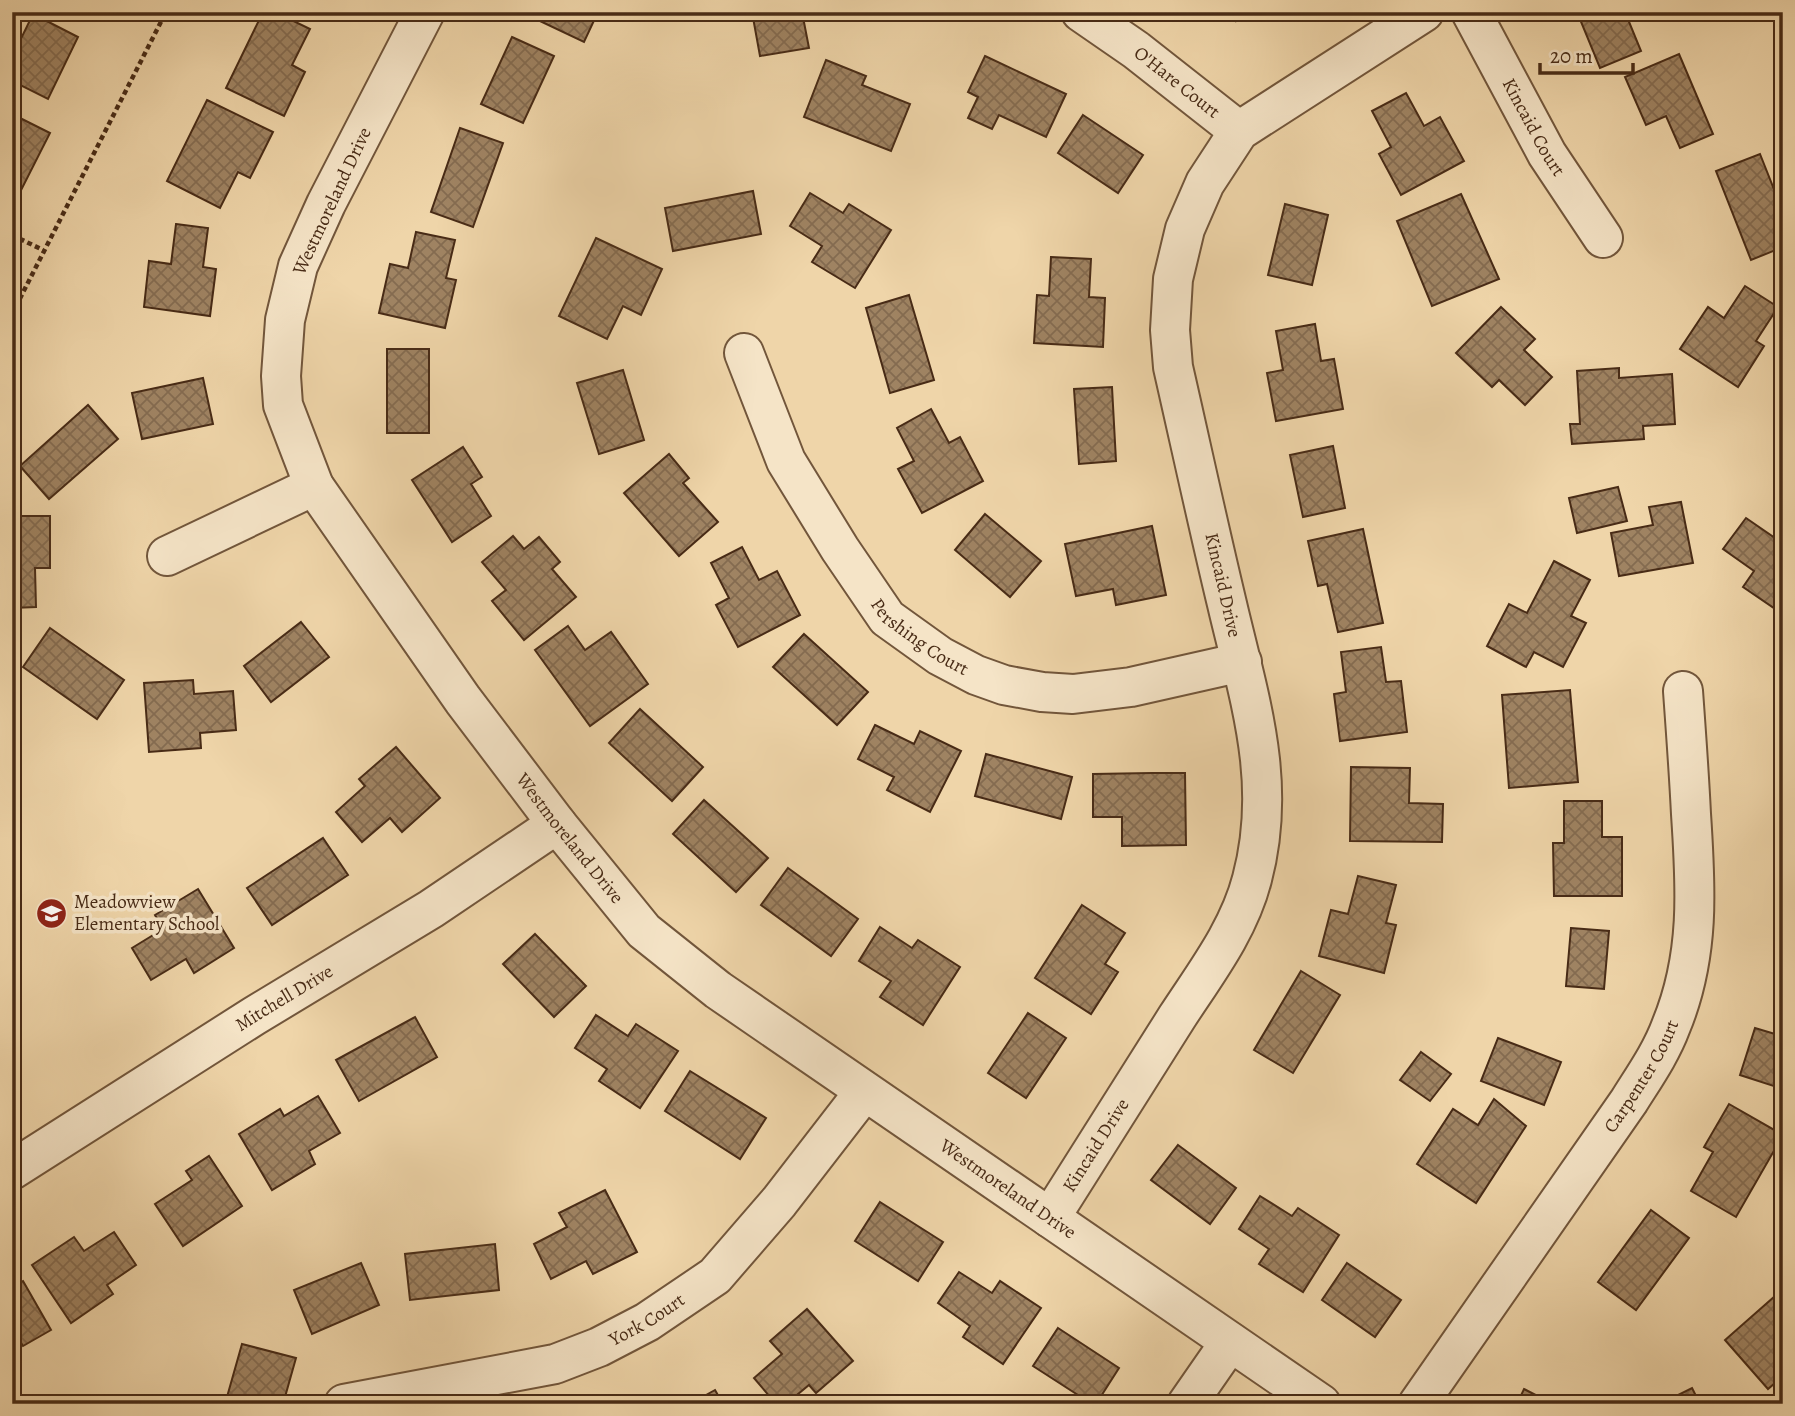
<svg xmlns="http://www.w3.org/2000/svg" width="1795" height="1416" viewBox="0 0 1795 1416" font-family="Alegreya,serif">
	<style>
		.building { fill: url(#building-cross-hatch); stroke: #482b16; stroke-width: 2 }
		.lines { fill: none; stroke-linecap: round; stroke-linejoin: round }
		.minor-casing { stroke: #72563b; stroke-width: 42 }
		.path { stroke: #482b16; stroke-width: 4.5; stroke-dasharray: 5 3.5; stroke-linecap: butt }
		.minor { stroke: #f5e4c7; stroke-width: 38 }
		.labels { text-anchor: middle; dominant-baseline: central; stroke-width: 7; stroke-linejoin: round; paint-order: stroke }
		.street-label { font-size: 19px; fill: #482b16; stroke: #f5e4c7 }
		.poi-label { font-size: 19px; fill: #482b16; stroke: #f5e4c7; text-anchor: start }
	</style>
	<defs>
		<pattern id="building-cross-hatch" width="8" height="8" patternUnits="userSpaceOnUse" patternTransform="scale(1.75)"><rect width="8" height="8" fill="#9f8362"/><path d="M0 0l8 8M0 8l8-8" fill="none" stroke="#846b50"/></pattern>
	</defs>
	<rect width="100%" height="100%" fill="#efd5a9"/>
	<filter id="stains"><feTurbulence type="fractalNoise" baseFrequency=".00286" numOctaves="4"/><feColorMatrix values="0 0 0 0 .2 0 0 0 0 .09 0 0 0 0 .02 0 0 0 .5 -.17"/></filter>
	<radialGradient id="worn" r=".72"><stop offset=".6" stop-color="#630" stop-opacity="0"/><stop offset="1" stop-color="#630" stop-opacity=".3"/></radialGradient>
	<g class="building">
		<path d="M263,12h12l35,17 -18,36 13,7 -21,44 -58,-28z"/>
		<path d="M521,12h77l-14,30z"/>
		<path d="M752,12h50l7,36 -49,8z"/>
		<path d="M1231,12h20l-15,9z"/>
		<path d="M1577,12h48l16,39 -41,17z"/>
		<path d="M33,14l45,23 -30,62 -36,-18v-24z"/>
		<path d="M512,37l42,19 -31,67 -42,-19z"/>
		<path d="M1679,54l34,80 -33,14 -14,-32 -20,9 -21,-48z"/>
		<path d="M985,56l81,38 -20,43 -47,-22 -7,14 -24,-11 10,-21 -10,-5z"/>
		<path d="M826,60l40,16 -4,9 48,19 -19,47 -87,-34z"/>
		<path d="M1406,93l18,33 16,-9 24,44 -63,34 -22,-41 12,-7 -19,-36z"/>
		<path d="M207,100l66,32 -23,46 -12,-6 -18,36 -53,-27z"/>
		<path d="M12,114l38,19 -37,73h-1z"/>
		<path d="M1083,115l60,40 -25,38 -60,-40z"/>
		<path d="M460,128l43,15 -30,84 -42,-15z"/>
		<path d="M1760,154l23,58v35l-32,13 -35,-89z"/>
		<path d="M753,191l8,43 -88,17 -8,-43z"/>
		<path d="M810,193l33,20 6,-9 42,26 -36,58 -43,-26 10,-16 -32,-20z"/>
		<path d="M1461,194l38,85 -67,27 -35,-85z"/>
		<path d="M1285,204l43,11 -16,70 -44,-10z"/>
		<path d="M176,224l32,4 -5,39 13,2 -6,47 -66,-9 5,-46 22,3z"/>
		<path d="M416,232l39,8 -9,38 10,2 -11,48 -66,-15 11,-49 18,4z"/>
		<path d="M596,238l66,31 -21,46 -18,-9 -16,33 -48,-23z"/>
		<path d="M1051,257l40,2 -2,38 16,1 -2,49 -69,-4 3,-48 12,1z"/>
		<path d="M1745,286l33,21 -22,34 8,5 -26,41 -58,-38 28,-42 16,11z"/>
		<path d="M909,295l25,85 -44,13 -24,-85z"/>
		<path d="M1501,307l34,32 -11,11 28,27 -27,28 -26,-25 -7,7 -36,-34z"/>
		<path d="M1315,324l6,37 13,-2 9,50 -67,12 -9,-48 16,-3 -7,-39z"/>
		<rect x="387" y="349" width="42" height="84"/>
		<path d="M1619,368v10l53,-4 3,50 -32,2 1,13 -72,5 -2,-20h10l-3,-53z"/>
		<path d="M623,370l21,70 -45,14 -22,-71z"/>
		<path d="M203,378l10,46 -71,15 -10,-46z"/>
		<path d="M1112,387l4,74 -37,3 -5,-75z"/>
		<path d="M88,405l30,34 -69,60 -29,-33z"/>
		<path d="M931,409l18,34 11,-6 23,44 -61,32 -24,-44 16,-8 -17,-33z"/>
		<path d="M1333,446l12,62 -42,9 -13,-62z"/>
		<path d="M463,447l19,30 -11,7 20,32 -39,26 -40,-62z"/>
		<path d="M669,454l20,24 -6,5 35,39 -39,34 -55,-63z"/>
		<path d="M1618,487l9,34 -50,12 -8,-35z"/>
		<path d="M1681,502l12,61 -74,13 -8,-43 42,-8 -4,-18z"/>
		<path d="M985,514l56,47 -31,36 -55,-47z"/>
		<path d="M12,516h38v52h-15l1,39 -24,1z"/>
		<path d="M1746,518l32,22 5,-7v78l-2,2 -38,-26 11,-16 -31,-22z"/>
		<path d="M1152,526l14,69 -50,10 -3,-16 -37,7 -11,-52z"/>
		<path d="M1363,529l20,94 -45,9 -11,-48 -9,2 -10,-45z"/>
		<path d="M513,536l11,13 15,-12 21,25 -8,7 24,28 -52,43 -32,-39 14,-11 -24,-28z"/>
		<path d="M742,547l17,33 18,-9 23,44 -62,32 -22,-42 13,-7 -18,-35z"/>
		<path d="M1554,561l36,19 -19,36 15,7 -23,44 -29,-15 -8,15 -39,-21 22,-42 18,9z"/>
		<path d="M301,622l28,35 -58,45 -27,-36z"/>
		<path d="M568,626l17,24 26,-18 37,52 -58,42 -55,-76z"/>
		<path d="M50,628l74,52 -27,39 -74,-52z"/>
		<path d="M804,634l64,58 -31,33 -64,-58z"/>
		<path d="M1381,647l5,35 15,-1 6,51 -67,9 -6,-47 12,-2 -5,-40z"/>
		<path d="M193,680l1,14 39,-3 3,39 -36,3 1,15 -52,4 -5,-69z"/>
		<path d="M1570,690l8,92 -69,6 -7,-93z"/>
		<path d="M640,709l63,58 -31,34 -63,-58z"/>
		<path d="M875,725l39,19 6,-13 41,20 -31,61 -43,-22 7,-13 -36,-18z"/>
		<path d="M396,747l44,51 -38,34 -12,-14 -28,24 -26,-30 29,-26 -6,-7z"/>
		<path d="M986,754l86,23 -11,42 -86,-23z"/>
		<path d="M1351,767l59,1 -1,35 34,1 -1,38 -92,-1z"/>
		<path d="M1152,773h33l1,72 -64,1v-29h-29v-43z"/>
		<path d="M704,800l64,58 -32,34 -63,-58z"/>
		<path d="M1564,801h38v36h20v59h-68l-1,-53h11z"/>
		<path d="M1778,813h5v49l-4,1z"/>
		<path d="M323,838l25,37 -76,50 -25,-37z"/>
		<path d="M788,868l70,51 -27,37 -70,-51z"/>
		<path d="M1358,876l38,9 -10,38 10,2 -12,48 -65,-17 12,-46 17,4z"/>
		<path d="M198,889l36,59 -40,25 -8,-14 -35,21 -19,-32 31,-19 -8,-14z"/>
		<path d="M1082,905l43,28 -20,31 13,8 -27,42 -56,-36z"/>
		<path d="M880,927l32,21 6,-8 42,27 -37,58 -43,-28 11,-16 -32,-20z"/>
		<path d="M1571,928l38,3 -5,58 -38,-3z"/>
		<path d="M535,934l51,52 -32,31 -51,-53z"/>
		<path d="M1301,971l39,24 -47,78 -39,-23z"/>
		<path d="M1783,1010v79l-43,-14 15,-47 20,6z"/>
		<path d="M1028,1013l38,25 -40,60 -38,-25z"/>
		<path d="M596,1015l32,21 8,-12 42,27 -38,57 -41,-27 8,-12 -32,-21z"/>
		<path d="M415,1017l22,40 -78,44 -23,-41z"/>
		<path d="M1498,1038l63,24 -17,43 -63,-24z"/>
		<path d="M1421,1052l30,22 -21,27 -30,-21z"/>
		<path d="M690,1071l76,47 -26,41 -75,-48z"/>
		<path d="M318,1096l22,37 -31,18 6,13 -43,26 -33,-56 41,-25 4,7z"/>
		<path d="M1494,1099l32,27 -50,77 -59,-39 36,-55 25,16z"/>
		<path d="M1729,1104l54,31 -47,82 -45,-26 22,-39 -9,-5z"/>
		<path d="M1178,1145l58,43 -26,36 -59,-44z"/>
		<path d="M209,1156l33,50 -59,40 -28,-42 37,-24 -6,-9z"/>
		<path d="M605,1190l32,62 -44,22 -7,-13 -35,18 -17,-35 33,-17 -8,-14z"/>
		<path d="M1260,1196l32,20 6,-8 41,27 -36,57 -44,-28 10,-15 -30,-20z"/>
		<path d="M880,1202l63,40 -25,39 -63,-40z"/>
		<path d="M1651,1210l38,28 -53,72 -38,-28z"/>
		<path d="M114,1232l22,33 -29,20 6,9 -42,29 -39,-58 42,-28 10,14z"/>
		<path d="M495,1244l4,46 -89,10 -5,-46z"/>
		<path d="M361,1263l18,42 -67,29 -18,-44z"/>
		<path d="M1347,1263l54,37 -26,37 -53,-37z"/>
		<path d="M959,1272l33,21 8,-12 41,27 -38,56 -40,-27 7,-11 -32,-23z"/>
		<path d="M23,1281l28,49 -28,16 -6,-10 -5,3v-52z"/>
		<path d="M1783,1289v87l-15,13 -43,-49z"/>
		<path d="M807,1309l46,52 -37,32 -7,-8 -23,19h-10l-22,-26 28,-24 -12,-13z"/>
		<path d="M1058,1328l61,40 -23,36h-4l-59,-38z"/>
		<path d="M242,1344l54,14 -13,46 -17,-3 -1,3h-40z"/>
		<path d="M1692,1388l8,16h-40z"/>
		<path d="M1524,1389l29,15h-36z"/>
		<path d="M715,1390l8,14h-33z"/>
	</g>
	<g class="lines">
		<defs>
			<g id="minor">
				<path id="s1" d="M425,12l-99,192 -28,62 -13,54 -4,56 2,29 31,81 149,214 94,124 87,107 74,59 603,414"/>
				<path id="s2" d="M1081,12l55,38 103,81"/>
				<path id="s3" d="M1471,12l76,142 56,84"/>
				<path id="s4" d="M744,353l42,108 54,88 47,69 53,38 36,19 28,10 38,7 31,2 58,-7 111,-25"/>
				<path d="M167,556l147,-70"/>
				<path id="s5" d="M12,1170l242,-154 177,-107 126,-85"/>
				<path id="s6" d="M1050,1218c42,-67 85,-134 127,-201 28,-43 62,-87 75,-138 26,-97 -3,-181 -25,-275 -19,-79 -36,-158 -54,-237l-3,-37 3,-51 12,-50 20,-46 34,-52 185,-119"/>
				<path id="s7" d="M344,1404l211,-40 44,-17 48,-25 68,-46 64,-74 85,-110"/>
				<path d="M1187,1404l43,-62"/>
				<path id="s8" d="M1418,1404l211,-303c15,-24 32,-48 42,-75 29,-70 25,-138 20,-212 -2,-41 -5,-82 -8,-123"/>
			</g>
		</defs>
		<use href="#minor" class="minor-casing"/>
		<g class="path">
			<path d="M12,235l31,15"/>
			<path d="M12,314l154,-302"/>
		</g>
		<use href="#minor" class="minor"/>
	</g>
	<defs>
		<symbol id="school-disc" viewBox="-11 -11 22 22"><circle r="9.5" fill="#8f2418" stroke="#f5e4c7"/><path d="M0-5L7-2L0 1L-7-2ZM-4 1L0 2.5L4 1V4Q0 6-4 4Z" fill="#fff"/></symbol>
	</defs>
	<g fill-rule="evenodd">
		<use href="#school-disc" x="34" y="896" width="35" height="35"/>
	</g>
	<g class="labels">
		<g class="street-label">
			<text stroke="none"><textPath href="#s2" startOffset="119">O'Hare Court</textPath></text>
			<text stroke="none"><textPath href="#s3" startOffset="131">Kincaid Court</textPath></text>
			<text transform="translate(332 201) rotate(-65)">Westmoreland Drive</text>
			<text transform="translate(1223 585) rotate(77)">Kincaid Drive</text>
			<text stroke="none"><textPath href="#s4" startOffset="340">Pershing Court</textPath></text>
			<text stroke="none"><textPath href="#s1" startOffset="947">Westmoreland Drive</textPath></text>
			<text stroke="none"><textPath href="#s5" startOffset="322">Mitchell Drive</textPath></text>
			<text stroke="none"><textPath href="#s8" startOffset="397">Carpenter Court</textPath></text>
			<text stroke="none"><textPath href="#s6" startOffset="86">Kincaid Drive</textPath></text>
			<text stroke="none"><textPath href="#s1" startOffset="1512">Westmoreland Drive</textPath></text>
			<text stroke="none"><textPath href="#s7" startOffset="317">York Court</textPath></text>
		</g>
		<g class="poi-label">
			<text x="74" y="902">Meadowview<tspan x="74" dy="22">Elementary School</tspan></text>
		</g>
	</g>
	<rect width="1795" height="1416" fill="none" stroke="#efd5a9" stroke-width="42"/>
	<rect x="14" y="14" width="1767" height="1388" fill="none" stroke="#482b16" stroke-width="3.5"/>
	<rect x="21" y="21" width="1753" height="1374" fill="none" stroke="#482b16" stroke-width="2"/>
	<path d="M1540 63v10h93v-10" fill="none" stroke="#482b16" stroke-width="3.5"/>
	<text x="1550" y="63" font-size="21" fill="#482b16" stroke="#f5e4c7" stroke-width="5" paint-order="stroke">20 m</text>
	<rect width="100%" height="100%" filter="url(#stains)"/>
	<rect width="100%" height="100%" fill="url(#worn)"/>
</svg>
